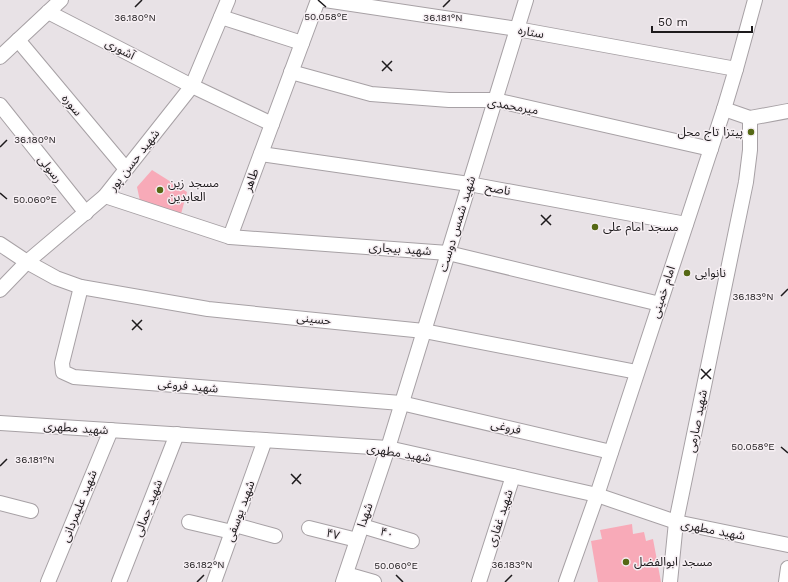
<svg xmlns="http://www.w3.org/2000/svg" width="788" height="582" viewBox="0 0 788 582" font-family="'Work Sans','Noto Sans Arabic',sans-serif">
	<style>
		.building { fill: #f8aab8 }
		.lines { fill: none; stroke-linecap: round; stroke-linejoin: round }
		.minor-casing { stroke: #a7a1a5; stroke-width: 16 }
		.minor { stroke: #fff; stroke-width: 14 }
		.ticks { fill: none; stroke: #1d1a1c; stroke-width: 1.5 }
		.poi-dot { fill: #556814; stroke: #f6eff3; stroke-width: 1.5 }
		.labels { text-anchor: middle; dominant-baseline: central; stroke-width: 3; stroke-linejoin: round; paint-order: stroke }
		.street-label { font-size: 12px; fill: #1d1a1c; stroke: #f6eff3 }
		.poi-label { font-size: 12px; fill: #1d1a1c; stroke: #f6eff3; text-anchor: start }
		.ticks-label { font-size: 10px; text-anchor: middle; fill: #1d1a1c; stroke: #f6eff3; stroke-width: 3; stroke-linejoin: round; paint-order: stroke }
	</style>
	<rect width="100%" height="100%" fill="#e8e2e6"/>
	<g class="building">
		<path d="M152,170l35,22 -6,22 -41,-13 -3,-14z"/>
		<path d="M632,524l1,10 11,-2 2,9 7,-2 8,43h-63l-7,-41 11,-2 -2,-9z"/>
	</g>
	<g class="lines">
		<defs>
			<g id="minor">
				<path d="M325,0l192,29 219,40"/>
				<path d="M48,12l144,74 80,38"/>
				<path d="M221,17l81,26"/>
				<path d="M18,40l108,129"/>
				<path d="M0,57l61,-57"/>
				<path d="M291,72l80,22 78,6h46l216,49"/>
				<path d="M0,105l86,108"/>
				<path d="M724,109l26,9 38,-7"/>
				<path d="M261,154l208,30 217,40"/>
				<path d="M105,196l125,41 88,-237"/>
				<path d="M230,237l218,16 212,51"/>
				<path d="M0,244l27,18 29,16 25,9 127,22 216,22 213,41"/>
				<path d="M81,287l-19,76 1,9 11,5 327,26 210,49"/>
				<path d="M0,290l27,-28 78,-66 87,-110 36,-86"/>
				<path d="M0,423l388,25 209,47 79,27 112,23"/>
				<path d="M0,503l31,8"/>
				<path d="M189,522l43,10"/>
				<path d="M235,525l40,11"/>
				<path d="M362,526l50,15"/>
				<path d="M309,528l48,12"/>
				<path d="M346,574l28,8"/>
				<path d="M48,582l63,-152"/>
				<path d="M119,582l58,-148"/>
				<path d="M214,582l51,-142"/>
				<path d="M343,582l45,-134 138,-448"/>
				<path d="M479,582l34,-106"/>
				<path d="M566,582l31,-87 127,-386 12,-40 19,-69"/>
				<path d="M670,582l6,-60 70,-340 4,-32v-32"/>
				<path d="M786,582l2,-14"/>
			</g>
		</defs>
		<use href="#minor" class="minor-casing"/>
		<use href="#minor" class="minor"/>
	</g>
	<path class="ticks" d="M318,0l8,7M135,7l7,-7M443,7l7,-7M382,61l10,10M382,71l10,-10M0,147l7,-7M0,193l7,6M541,215l10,10M541,225l10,-10M781,296l7,-7M132,320l10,10M132,330l10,-10M701,369l10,10M701,379l10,-10M781,447l7,6M0,466l7,-7M291,474l10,10M292,484l9,-10M396,575l7,7M197,582l7,-7M505,582l7,-7"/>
	<g class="poi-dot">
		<circle cx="751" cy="132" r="4"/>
		<circle cx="160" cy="190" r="4"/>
		<circle cx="595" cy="227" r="4"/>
		<circle cx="687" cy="273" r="4"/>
		<circle cx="626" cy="562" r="4"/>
	</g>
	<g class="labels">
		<g class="street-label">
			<text transform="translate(531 32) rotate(10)">ستاره</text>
			<text transform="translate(120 49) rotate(27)">آشوری</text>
			<text transform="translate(72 105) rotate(50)">سوره</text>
			<text transform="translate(513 106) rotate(10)">میرمحمدی</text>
			<text transform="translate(134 160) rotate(-52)">شهید حسن پور</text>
			<text transform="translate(50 169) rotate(52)">رسولی</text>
			<text transform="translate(251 180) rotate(-70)">طاهر</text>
			<text transform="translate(498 189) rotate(10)">ناصح</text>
			<text transform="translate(457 224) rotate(-73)">شهید شمس دوست</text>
			<text transform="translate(400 249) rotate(4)">شهید بیجاری</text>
			<text transform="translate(663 292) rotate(-72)">امام خمینی</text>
			<text transform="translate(314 319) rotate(6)">حسینی</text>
			<text transform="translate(188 386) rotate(5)">شهید فروغی</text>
			<text transform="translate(697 421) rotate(-79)">شهید صارمی</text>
			<text transform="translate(506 427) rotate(13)">فروغی</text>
			<text transform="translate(76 428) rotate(4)">شهید مطهری</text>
			<text transform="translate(399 453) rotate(9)">شهید مطهری</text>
			<text transform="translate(79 506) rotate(-68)">شهید علیمردانی</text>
			<text transform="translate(148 508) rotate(-69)">شهید جمالی</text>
			<text transform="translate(240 511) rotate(-70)">شهید یوسفی</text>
			<text transform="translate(365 515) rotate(-71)">شهدا</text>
			<text transform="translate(500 518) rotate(-72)">شهید غفاری</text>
			<text transform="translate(713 530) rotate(11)">شهید مطهری</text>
			<text transform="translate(387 533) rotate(17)">۴۰</text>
			<text transform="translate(333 534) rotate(14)">۴۷</text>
		</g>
		<g class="poi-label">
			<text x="743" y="132" text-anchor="end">پیتزا تاج محل</text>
			<text x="168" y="183">مسجد زین<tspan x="168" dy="14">العابدین</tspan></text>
			<text x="603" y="227">مسجد امام علی</text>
			<text x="695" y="273">نانوایی</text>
			<text x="634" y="562">مسجد ابوالفضل</text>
		</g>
	</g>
	<g class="ticks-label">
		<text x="326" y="20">50.058°E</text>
		<text x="443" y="21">36.181°N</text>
		<text x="135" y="21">36.180°N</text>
		<text x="35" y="143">36.180°N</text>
		<text x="35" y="203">50.060°E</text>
		<text x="753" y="300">36.183°N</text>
		<text x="753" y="450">50.058°E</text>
		<text x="35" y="463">36.181°N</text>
		<text x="204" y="568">36.182°N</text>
		<text x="512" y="568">36.183°N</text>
		<text x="396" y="569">50.060°E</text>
	</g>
	<path d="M652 26v6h100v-6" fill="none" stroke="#1d1a1c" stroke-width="2"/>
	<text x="658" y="26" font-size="12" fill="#1d1a1c" stroke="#f6eff3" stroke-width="3" paint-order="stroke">50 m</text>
</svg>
